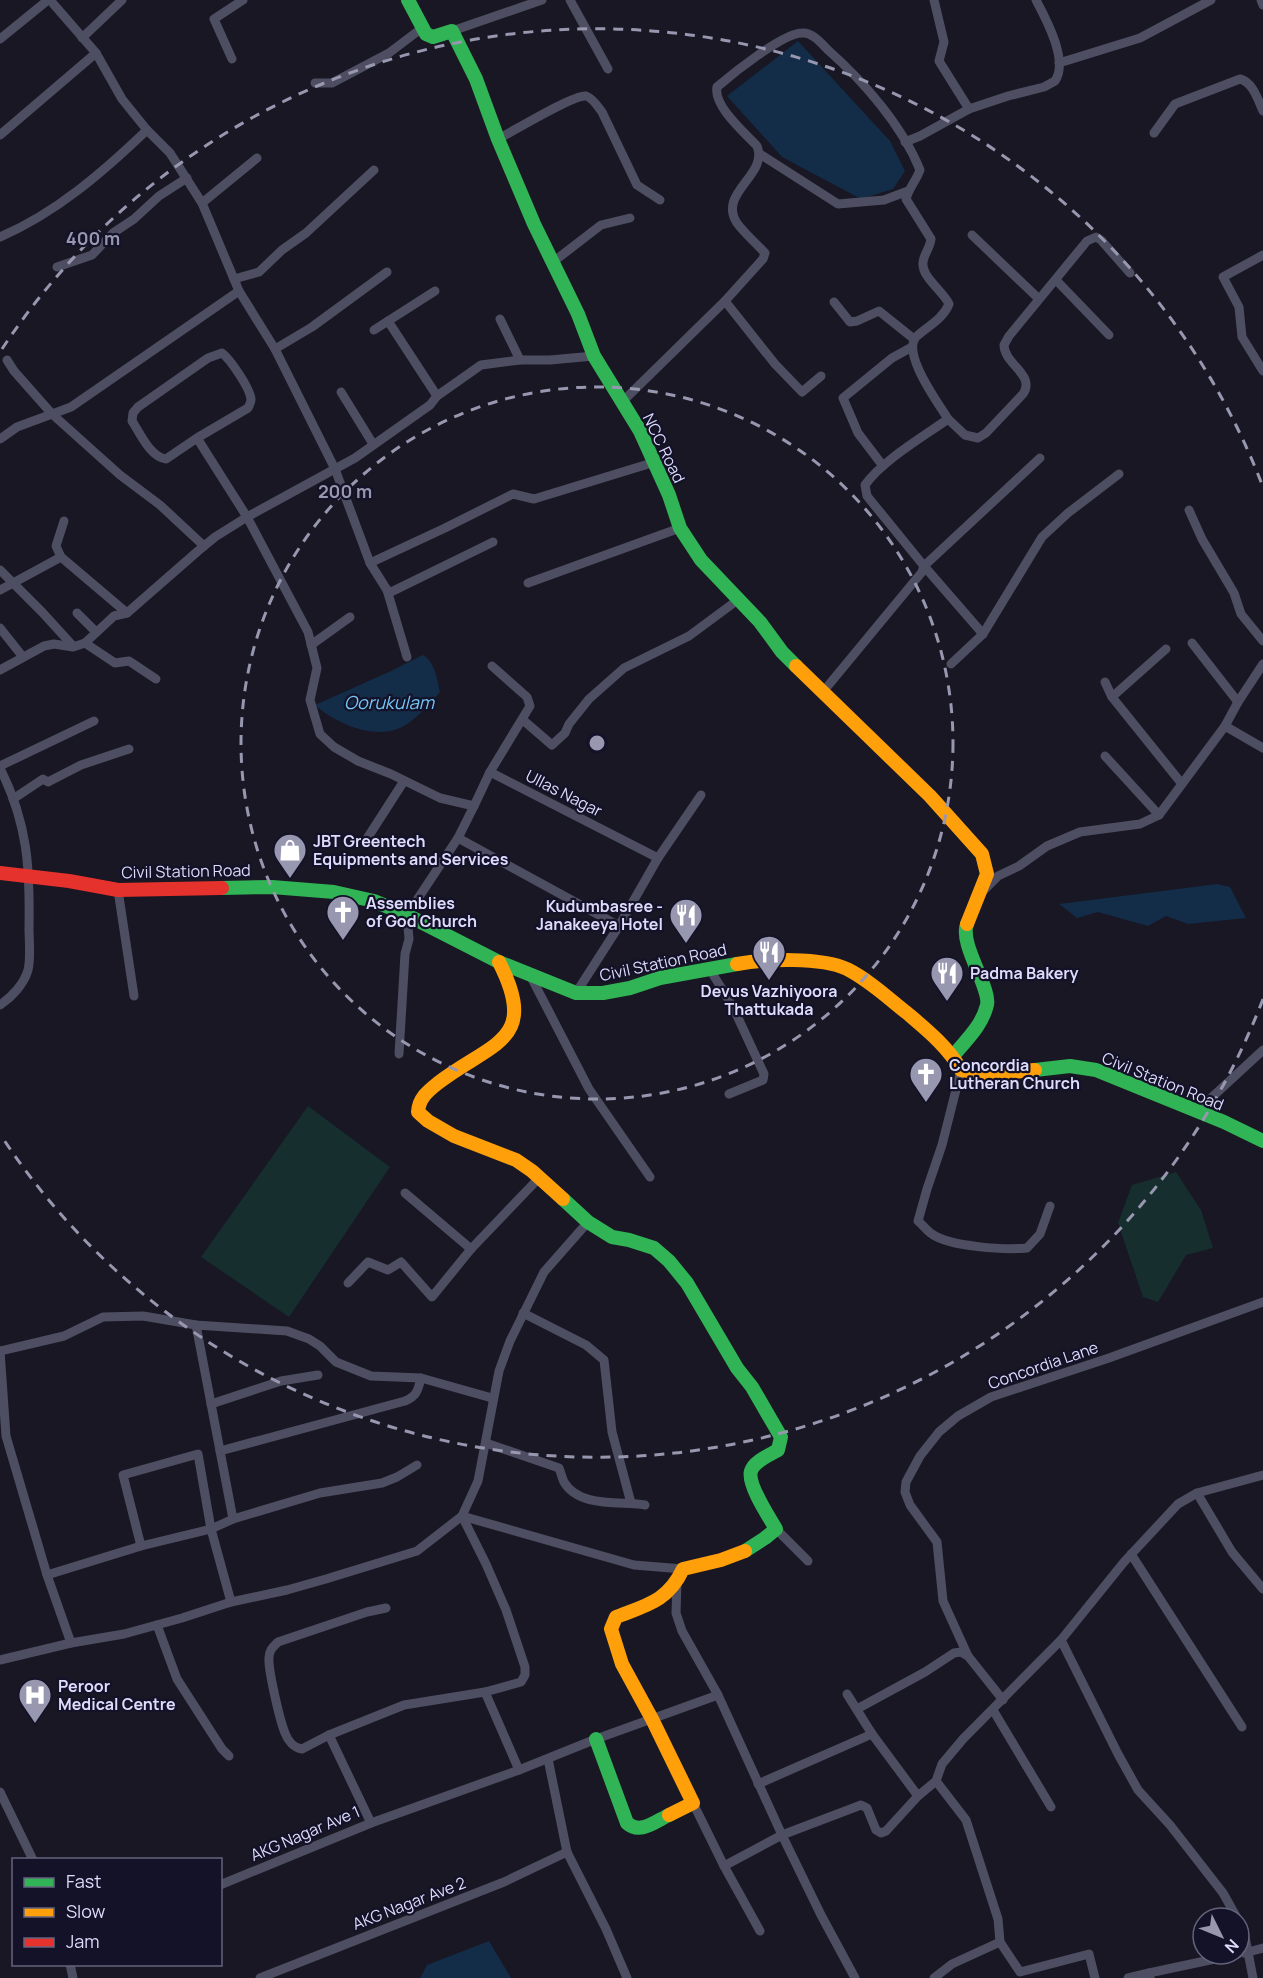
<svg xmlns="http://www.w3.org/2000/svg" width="1263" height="1978" viewBox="0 0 1263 1978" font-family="Manrope,sans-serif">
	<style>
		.green { fill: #162e2d }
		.water { fill: #132c48 }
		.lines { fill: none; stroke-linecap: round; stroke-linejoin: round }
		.street { stroke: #4e4e63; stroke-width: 9 }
		.fast { stroke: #30b455; stroke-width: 14 }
		.slow { stroke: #ff9f0a; stroke-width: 14 }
		.jam { stroke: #e5322d; stroke-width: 14 }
		.ring { fill: none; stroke: #9897b0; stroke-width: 3; stroke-dasharray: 10 8 }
		.labels { text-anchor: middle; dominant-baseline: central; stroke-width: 4.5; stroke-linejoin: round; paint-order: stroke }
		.street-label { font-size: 16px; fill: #dddcfc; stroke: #141228 }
		.poi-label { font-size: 16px; font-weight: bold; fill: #dddcfc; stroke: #141228; text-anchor: start }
		.water-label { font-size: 18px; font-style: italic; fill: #72c5f5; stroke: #141228 }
		.centre { fill: #9897b0; stroke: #141228; stroke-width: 3 }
		.ring-label { font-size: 18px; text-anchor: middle; font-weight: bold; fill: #9897b0; stroke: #141228; stroke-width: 4.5; stroke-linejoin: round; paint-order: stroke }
	</style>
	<rect width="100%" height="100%" fill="#181723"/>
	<g class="green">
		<path d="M308,1106l82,61 -101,150 -88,-60z"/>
		<path d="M1176,1172l25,38 12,38 -27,7 -28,47 -15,-5 -25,-74 14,-38z"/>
	</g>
	<g class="water">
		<path d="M798,41l92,100 15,30 -12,18 -32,10 -79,-42 -55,-61z"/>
		<path d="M423,655c12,7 14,24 17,37 -11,12 -24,28 -38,35 -27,14 -67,-4 -87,-22l76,-34z"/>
		<path d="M1217,884l13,3 16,31 -58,6 -22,-8 -18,10 -50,-14 -21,6 -18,-14z"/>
		<path d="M489,1941l22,37h-91l7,-13z"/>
	</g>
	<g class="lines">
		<g class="street">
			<path d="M50,0l46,53 26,46 25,31 23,23 32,50 37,88 36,58 60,120 35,94 17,27 4,2 102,-50"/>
			<path d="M570,0l38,69"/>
			<path d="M934,0l10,42 -5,19 30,48"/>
			<path d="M1261,0l2,5"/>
			<path d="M452,31l90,-31"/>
			<path d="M82,38l40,-38"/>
			<path d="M0,39l48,-39"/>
			<path d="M232,59l-18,-40 29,-19"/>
			<path d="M1059,63l81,-25 71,-38"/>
			<path d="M315,83h17l57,-30 33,-25"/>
			<path d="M1154,133l21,-29 65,-25c13,3 18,21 23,32"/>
			<path d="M0,135l96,-82"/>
			<path d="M498,139c14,-7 76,-45 88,-43 7,2 12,11 16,16l35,73 23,15"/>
			<path d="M905,142l15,-6 49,-27 39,-13 36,-9 11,-6c14,-20 -9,-62 -19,-81"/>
			<path d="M760,154l78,50 46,-4 24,-9"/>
			<path d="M202,203l55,-45"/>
			<path d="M972,235l67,64"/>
			<path d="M0,237c56,-24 103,-65 147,-107"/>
			<path d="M1263,255l-40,22 16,30 3,30 21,34"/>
			<path d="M553,262l48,-37 29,-7"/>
			<path d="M57,267l35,-12 21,-22 21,-14 25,-23 28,-18"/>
			<path d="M234,279l25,-7 23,-22 24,-17 68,-63"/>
			<path d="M1056,280l53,55"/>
			<path d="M725,301l50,63 27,28 19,-16"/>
			<path d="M834,302l16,20 7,-1 22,-10 35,28"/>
			<path d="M500,319l20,41"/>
			<path d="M388,321l49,75"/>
			<path d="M374,330l61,-39"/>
			<path d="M275,349l37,-22 75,-55"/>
			<path d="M7,360l7,11 38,43 68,61 40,30 44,41"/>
			<path d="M341,392l32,52"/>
			<path d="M622,402l103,-101 38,-42 2,-6 -2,-2c-8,-9 -19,-18 -26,-28 -20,-30 32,-48 20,-77 -12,-13 -44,-40 -40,-59 15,-13 66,-54 85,-54 10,-1 19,10 26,17 35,31 74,75 92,120 -4,11 -11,18 -14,29l25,40c-1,9 -7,15 -8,23 -2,15 20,29 26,42 -6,15 -21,22 -32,32 -17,16 22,68 31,83"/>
			<path d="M0,439l17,-12 54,-20 168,-116"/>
			<path d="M883,466l-25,-33 -15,-35 49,-40 20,-11"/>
			<path d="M1189,510l13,29 32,54 7,21 22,27"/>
			<path d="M61,557l-5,-11 8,-25"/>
			<path d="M370,563l75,-35 68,-34 21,5 121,-37"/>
			<path d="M0,570l42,42 31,34"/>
			<path d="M528,583l152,-55"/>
			<path d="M0,590l61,-33 66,56"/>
			<path d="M387,590l20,67"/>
			<path d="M77,613l19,19"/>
			<path d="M0,628l23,29"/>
			<path d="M983,634l-59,-68 116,-108"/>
			<path d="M85,643l30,20 14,-2 27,18"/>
			<path d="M1192,643l46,59"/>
			<path d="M311,645l39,-28"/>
			<path d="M951,664l32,-30 59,-97 26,-24 51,-39"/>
			<path d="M0,670l44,-24 10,-2 19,3 12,-4 29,-27 13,-3 71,-62 17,-14 32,-20 -50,-79 51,-30c2,-4 3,-5 3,-9 -1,-11 -21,-40 -29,-46l-14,5 -70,49 -5,6 -1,8c8,12 18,36 34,38l31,-21"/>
			<path d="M1105,682l7,15 70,87"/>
			<path d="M822,693l100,-121 2,-6 -57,-70 -2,-11c18,-25 58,-48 83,-66l17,16 13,3 8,-5 37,-39c13,-19 -19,-30 -19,-49l5,-9 78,-95 9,-4 5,3 29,33"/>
			<path d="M1112,697l54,-48"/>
			<path d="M523,720l29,25 13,-12 4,-9 20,-25 35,-31 65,-32 50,-37"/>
			<path d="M1225,726l38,22"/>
			<path d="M1105,756l54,59"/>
			<path d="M0,766l94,-45"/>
			<path d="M0,768c28,56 30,100 29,160 0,13 2,30 -1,42 -4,14 -16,27 -28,35"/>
			<path d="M490,772l40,-66 -3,-9 -35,-31"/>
			<path d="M13,799l30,-20 5,3 33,-17 48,-16"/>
			<path d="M474,806l16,-34 168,86"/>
			<path d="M368,837l36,-56"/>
			<path d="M458,838l161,88"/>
			<path d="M118,890l16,106"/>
			<path d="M982,892l16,-16 21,-10 28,-20 33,-14 60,-8 19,-9 66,-89 13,-24 25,-38"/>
			<path d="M709,968l24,39 31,67 -1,6 -34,14"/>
			<path d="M530,975l59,114 61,88"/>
			<path d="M576,993l43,-67 39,-68 43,-63"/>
			<path d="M399,1054l6,-100 4,-15 -2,-24 51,-77 16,-32 -34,-8 -49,-24 -33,-13 -24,-14 -14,-13 -10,-34 7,-32 -9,-36 -61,-115 108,-59 75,-53 7,-9 44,-31 39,-5h30l44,-4"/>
			<path d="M961,1070l-19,75 -15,44 -9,32c5,4 9,10 14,13 18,13 73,16 95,14l13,-14 10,-28"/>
			<path d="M1197,1111l66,-61"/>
			<path d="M405,1193l66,56"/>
			<path d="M348,1283l20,-21 20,8 13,-8 31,35 39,-48 68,-71"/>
			<path d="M523,1313l63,32 18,15 8,72 19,71"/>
			<path d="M196,1325l37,194"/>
			<path d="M0,1351l64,-15 39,-19 40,-1 53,9 91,6 22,8 11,7 16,16 35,14 50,2 71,20"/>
			<path d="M0,1351l6,85 41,139 24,68"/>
			<path d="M211,1404l70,-23 37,-6"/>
			<path d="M486,1443l73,25c2,5 3,10 5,14 15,26 57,19 81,23"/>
			<path d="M220,1451l185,-50c12,-5 13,-11 16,-23"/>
			<path d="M1197,1493l35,59 31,37"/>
			<path d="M462,1516l24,48 20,46 19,57v8l-4,7 -36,10 34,78"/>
			<path d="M462,1516l172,49 49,4"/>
			<path d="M776,1529l32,32"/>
			<path d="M141,1546l-18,-71 75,-21 13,75 20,73"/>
			<path d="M1131,1554l111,173"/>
			<path d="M47,1575l94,-29 70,-17 22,-10 87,-26 62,-10 15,-6 20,-12"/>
			<path d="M677,1582l-1,31 6,18 36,64"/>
			<path d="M157,1625l20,54 45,70 7,7"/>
			<path d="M1061,1640l57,114 20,36 32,35 53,68 14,25"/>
			<path d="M968,1656l-25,-55 -6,-59 -27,-37 -5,-13 1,-10 14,-26 19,-24 19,-16 33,-19 118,-39 154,-56"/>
			<path d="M0,1660l71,-17 53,-9 58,-16 49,-16 56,-12 39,-11 91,-28 45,-35 16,-35 21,-110 11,-30 34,-69 44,-50"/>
			<path d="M847,1694l25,40 46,62"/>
			<path d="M857,1709l68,-37 29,-19 7,-1 7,4 35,44"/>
			<path d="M993,1710l58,97"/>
			<path d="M329,1735l75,-30 81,-13"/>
			<path d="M548,1759l19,93 39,77 21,49"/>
			<path d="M758,1784l114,-50"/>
			<path d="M0,1792l33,68"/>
			<path d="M693,1803l31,63 36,65"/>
			<path d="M371,1823l148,-53 77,-31 122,-44 64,140 79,-30 6,3 9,22 5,3 5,-2 32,-35 18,-15 6,-17 21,-25 98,-99 63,-78 54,-58 19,-11 66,-18"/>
			<path d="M724,1866l58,-31 39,80 34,63"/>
			<path d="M220,1885l151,-62 -42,-88 -27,14c-8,-1 -14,-8 -17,-16 -5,-12 -17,-63 -16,-75 0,-8 4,-11 9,-16l89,-30 19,-4"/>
			<path d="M1239,1921l4,7 5,24 -4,1"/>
			<path d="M1000,1942l20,30 69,-18 6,24"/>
			<path d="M70,1964l3,14"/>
			<path d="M260,1978l244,-96 63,-30"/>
			<path d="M934,1978l18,-14 48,-22 -2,-23 -32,-99 -30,-39"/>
			<path d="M1128,1978l21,-5"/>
			<path d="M1150,1978l-1,-5 89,-19"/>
			<path d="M1253,1978l-5,-26 15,-4"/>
		</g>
		<g class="fast">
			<path d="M408,0l18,34 7,3 19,-6 24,48 22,60 36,85 44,90 16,42 46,75 29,64 11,33 21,32 59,62 22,30 14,14"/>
			<path d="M222,888l50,-1 62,5 40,9 33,14 92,47 77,31h27l27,-5 30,-10 77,-14"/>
			<path d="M953,1056c13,-16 29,-30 34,-51 4,-17 -28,-61 -20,-81"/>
			<path d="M1035,1070l35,-4 26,4 128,52 39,19"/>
			<path d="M563,1199l25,23 24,15 17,3 25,8 15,13 18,22 50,85 15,19 29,50 -3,13c-8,5 -24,11 -27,21 -4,13 18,46 25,58l-11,9 -20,13"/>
			<path d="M596,1739l31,84c13,12 29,-2 42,-8"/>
		</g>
		<g class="slow">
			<path d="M796,666l134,130 52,58 5,20 -20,50"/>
			<path d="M499,962c41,80 -8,80 -61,121 -10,8 -19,15 -20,29l10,9 26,15 62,24 16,11 31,28"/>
			<path d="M737,964c29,-5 84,-7 110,5 22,11 41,29 60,44 20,17 41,34 54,57l27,4 47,-4"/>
			<path d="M669,1815l24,-12 -41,-84 -30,-55 -11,-35 5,-12c31,-12 52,-16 67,-48l38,-9 24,-9"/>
		</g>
		<path class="jam" d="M0,873l69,8 49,9 104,-2"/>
	</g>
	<g class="ring">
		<circle cx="597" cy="743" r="356"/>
		<path d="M1263 999A713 713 0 0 1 2 1137M2 349A713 713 0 0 1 1263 487"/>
	</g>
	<defs>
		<symbol id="shop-pin" viewBox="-11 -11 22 30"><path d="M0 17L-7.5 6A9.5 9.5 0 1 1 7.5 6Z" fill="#9897b0" stroke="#141228"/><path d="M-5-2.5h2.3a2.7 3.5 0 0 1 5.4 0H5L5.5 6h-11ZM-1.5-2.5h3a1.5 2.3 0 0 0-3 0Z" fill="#fff"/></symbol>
		<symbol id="church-pin" viewBox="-11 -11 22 30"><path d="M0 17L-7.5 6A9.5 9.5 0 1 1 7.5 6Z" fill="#9897b0" stroke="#141228"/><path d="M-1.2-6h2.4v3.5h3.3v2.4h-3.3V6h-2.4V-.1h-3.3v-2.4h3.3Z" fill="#fff"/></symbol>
		<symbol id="restaurant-pin" viewBox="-11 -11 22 30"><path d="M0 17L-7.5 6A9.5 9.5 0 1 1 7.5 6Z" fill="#9897b0" stroke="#141228"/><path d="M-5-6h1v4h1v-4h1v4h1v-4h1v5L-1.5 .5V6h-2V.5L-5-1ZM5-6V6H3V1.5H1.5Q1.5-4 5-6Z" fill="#fff"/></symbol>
		<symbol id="hospital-pin" viewBox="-11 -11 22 30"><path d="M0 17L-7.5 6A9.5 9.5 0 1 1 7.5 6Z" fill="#9897b0" stroke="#141228"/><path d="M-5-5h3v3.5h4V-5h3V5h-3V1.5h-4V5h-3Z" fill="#fff"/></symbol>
	</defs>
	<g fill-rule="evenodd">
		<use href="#shop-pin" x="271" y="831" width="38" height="52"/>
		<use href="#church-pin" x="324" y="893" width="38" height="52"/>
		<use href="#restaurant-pin" x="667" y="896" width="38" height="52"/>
		<use href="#restaurant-pin" x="750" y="933" width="38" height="52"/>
		<use href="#restaurant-pin" x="928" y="954" width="38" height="52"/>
		<use href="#church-pin" x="907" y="1055" width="38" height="52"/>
		<use href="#hospital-pin" x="16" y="1676" width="38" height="52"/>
	</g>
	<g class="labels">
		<g class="street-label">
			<text transform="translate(664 448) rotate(64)">NCC Road</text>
			<text transform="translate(564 793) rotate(27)">Ullas Nagar</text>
			<text transform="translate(186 871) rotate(-1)">Civil Station Road</text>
			<text transform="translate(663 962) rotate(-12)">Civil Station Road</text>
			<text transform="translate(1163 1081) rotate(22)">Civil Station Road</text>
			<text transform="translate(1043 1365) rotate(-19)">Concordia Lane</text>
			<text transform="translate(305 1833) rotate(-23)">AKG Nagar Ave 1</text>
			<text transform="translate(409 1903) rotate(-21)">AKG Nagar Ave 2</text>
		</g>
		<g class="poi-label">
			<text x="313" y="841">JBT Greentech<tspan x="313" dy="18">Equipments and Services</tspan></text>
			<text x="366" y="903">Assemblies<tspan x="366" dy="18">of God Church</tspan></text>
			<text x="663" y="906" text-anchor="end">Kudumbasree -<tspan x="663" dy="18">Janakeeya Hotel</tspan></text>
			<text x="970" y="973">Padma Bakery</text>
			<text x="769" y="991" text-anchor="middle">Devus Vazhiyoora<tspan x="769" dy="18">Thattukada</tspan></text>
			<text x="949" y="1065">Concordia<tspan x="949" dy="18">Lutheran Church</tspan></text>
			<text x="58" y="1686">Peroor<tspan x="58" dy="18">Medical Centre</tspan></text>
		</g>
		<g class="water-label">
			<text x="389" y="702">Oorukulam</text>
		</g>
	</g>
	<circle cx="597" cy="743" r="9" class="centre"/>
	<g class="ring-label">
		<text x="93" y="245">400 m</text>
		<text x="345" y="498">200 m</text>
	</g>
	<rect x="12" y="1858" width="210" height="108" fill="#141228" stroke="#64637d" stroke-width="1.5"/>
	<rect x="24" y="1878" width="30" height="9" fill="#30b455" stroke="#64637d" stroke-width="1.5"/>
	<text x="66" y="1888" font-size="18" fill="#dddcfc">Fast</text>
	<rect x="24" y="1908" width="30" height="9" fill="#ff9f0a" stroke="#64637d" stroke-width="1.5"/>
	<text x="66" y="1918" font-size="18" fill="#dddcfc">Slow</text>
	<rect x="24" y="1938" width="30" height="9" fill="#e5322d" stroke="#64637d" stroke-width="1.5"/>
	<text x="66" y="1948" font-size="18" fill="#dddcfc">Jam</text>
	<g transform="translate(1221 1936) rotate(133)"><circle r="28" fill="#141228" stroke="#64637d" stroke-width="1.5"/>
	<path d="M0-4.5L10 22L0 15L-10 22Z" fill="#9897b0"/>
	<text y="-9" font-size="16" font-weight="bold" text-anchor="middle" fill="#dddcfc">N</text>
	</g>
</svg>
